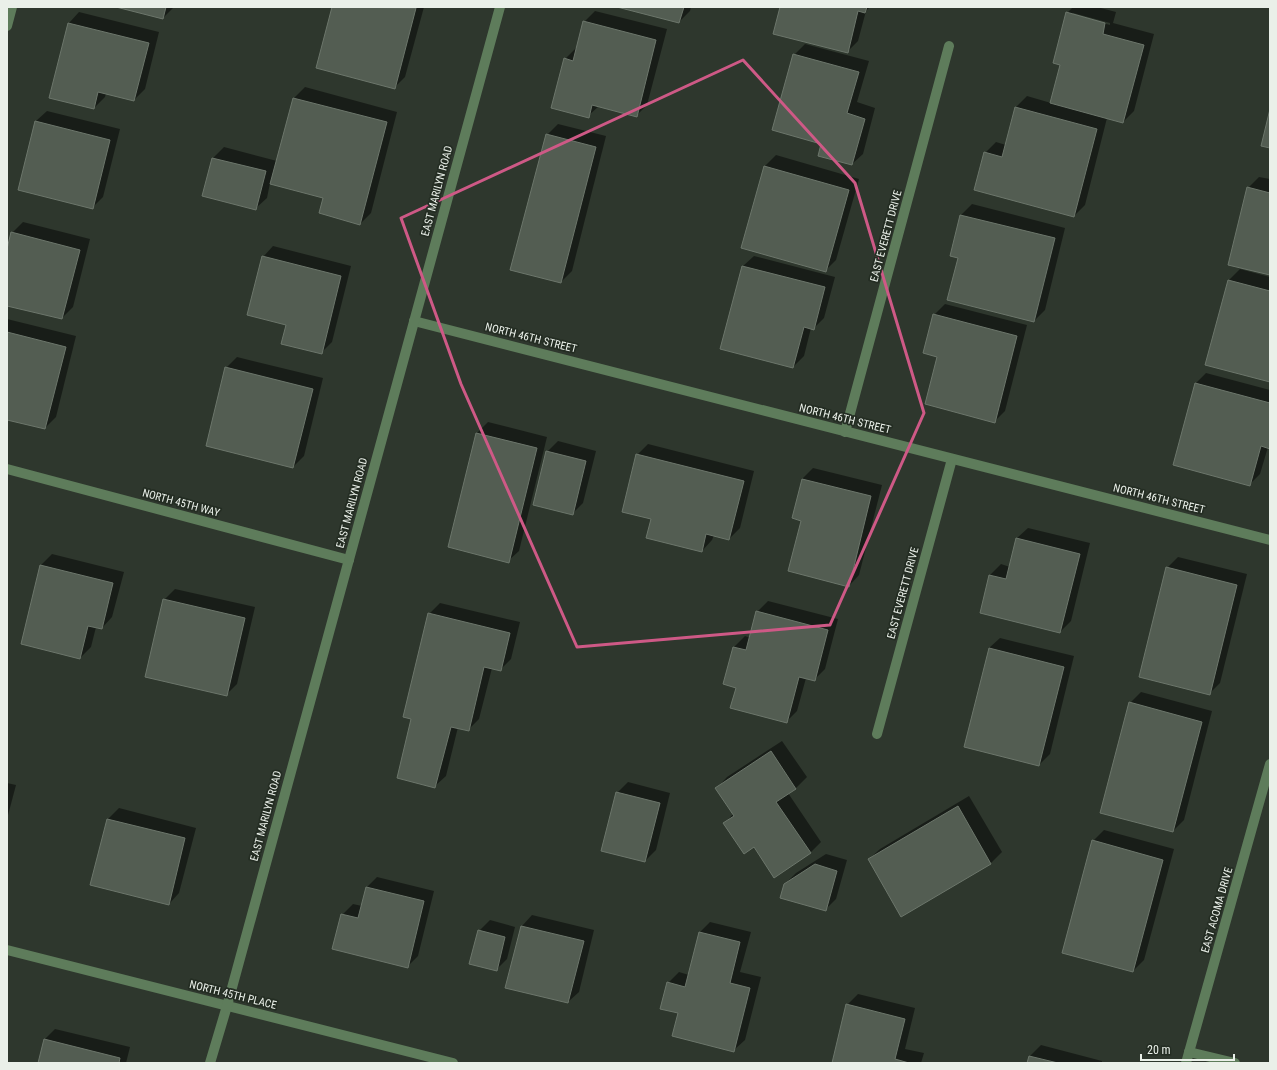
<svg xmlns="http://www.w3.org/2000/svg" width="1277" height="1070" viewBox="0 0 1277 1070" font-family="'Roboto Condensed',sans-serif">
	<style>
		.shadow { fill: #0007; fill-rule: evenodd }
		.building { fill: #535d52; stroke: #6c766b }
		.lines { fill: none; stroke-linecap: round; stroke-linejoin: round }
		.minor { stroke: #5e7c5b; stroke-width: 10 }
		.marked { fill: none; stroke: #ce5986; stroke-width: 3; stroke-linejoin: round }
		.labels { text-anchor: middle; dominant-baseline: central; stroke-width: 3.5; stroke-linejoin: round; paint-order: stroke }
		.street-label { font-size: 11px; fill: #eaf0e9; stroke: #242d23 }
	</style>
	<rect width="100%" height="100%" fill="#2e372d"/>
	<g class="shadow">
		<path d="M121,7h53l-11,11z"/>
		<path d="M334,7h90l-19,70 -10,10 -78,-20z"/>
		<path d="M621,7h70l-1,4 -11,11z"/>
		<path d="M781,7h89l-4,4 -8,30 -10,10z"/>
		<path d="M1073,7h24l19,5 -3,11 41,11 -20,77 -11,11 -16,-4 -22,87 -11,11 -89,-63 11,-11 10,3 10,-38 11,-11 24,7 10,-39 6,-51zM1073,13l37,10v2l-37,-10z"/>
		<path d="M595,11l72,18 -20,76 -11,11 -37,-10 -11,10 -23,-57 11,-11h1l7,-26z"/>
		<path d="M79,12l80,20 -14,57 -11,11 -28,-7 -1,4 -11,11 -44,-11 19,-74z"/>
		<path d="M805,44l64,17 -12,41 18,6 -12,46 -11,10 -30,-21 -28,-88z"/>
		<path d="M305,87l92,25 -26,101 -11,11 -36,-27 -54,-14 -3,15 -11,10 -43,-50 11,-11 53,14 17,-63z"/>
		<path d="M47,111l73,18 -17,68 -10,10 -57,-86z"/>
		<path d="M558,124l48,12 -34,135 -11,11 -14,-147z"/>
		<path d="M776,155l83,24 -23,81 -10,10 -61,-104z"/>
		<path d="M1259,177l11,2v95l-22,-86z"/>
		<path d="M972,204l93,24 -20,82 -11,11 -75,-64 -8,-2 10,-40z"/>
		<path d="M23,222l67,17 -17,68 -11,11 -55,-13v-52l5,-20z"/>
		<path d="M273,246l78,20 -19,76 -11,11 -34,-29 -24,-67z"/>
		<path d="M754,256l81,21 -11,41 -11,11 -2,-1 -7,28 -11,11 -50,-101z"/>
		<path d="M1240,269l30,8v104l-63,-16 22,-85z"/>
		<path d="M945,304l82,21 -22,86 -11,11 -56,-65 -4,-42z"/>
		<path d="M7,319l69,17 -20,81 -11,11 -38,-9z"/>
		<path d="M237,357l86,21 -19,78 -11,11 -67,-99z"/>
		<path d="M1206,373l64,17v58l-2,-1 -8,27 -11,11 -54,-101z"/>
		<path d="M488,422l59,15 -28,114 -11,10 -59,-14 28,-114z"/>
		<path d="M558,441l38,10 -13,52 -11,11 -25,-62z"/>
		<path d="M648,444l106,27 -14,57 -11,11 -15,-4 -2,5 -10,11 -50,-33 -15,-63z"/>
		<path d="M813,468l69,17 -23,90 -10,11 -47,-66v-41z"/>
		<path d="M1028,528l62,15 -19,78 -11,11 -79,-20 9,-37 11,-11 9,3 7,-29z"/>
		<path d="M52,554l72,18 -12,45 -10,11 -6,-1 -5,20 -11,11 -58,-15 19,-78z"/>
		<path d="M1178,557l69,17 -27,109 -10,10 -43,-125z"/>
		<path d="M175,589l80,18 -18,77 -11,11 -62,-95z"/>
		<path d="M768,601l70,18 -13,50 -11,11 -8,-2 -9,33 -11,11 -49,-35 -3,-40 11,-11 6,2 6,-26z"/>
		<path d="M440,603l80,19 -9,37 -11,11 -8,-2 -13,51 -11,11 -10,-3 -12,49 -11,10 -23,-67 17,-105z"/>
		<path d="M1000,638l74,18 -24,98 -11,11 -50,-117z"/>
		<path d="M1141,692l71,19 -28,109 -11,11 -43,-128z"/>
		<path d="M782,741l25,36 -11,11 -8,5 33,49 -11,11 -56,-8 -29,-22 9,-10 -17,-25 10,-11z"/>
		<path d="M628,782l42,11 -14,57 -11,11 -28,-68z"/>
		<path d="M7,783l9,2 -9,34z"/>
		<path d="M969,796l33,56 -11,11 -89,52 -33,-56 11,-10z"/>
		<path d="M119,808l77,20 -17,65 -10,11 -61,-85z"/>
		<path d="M1104,830l70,19 -30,111 -11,11 -40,-130z"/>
		<path d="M826,854l21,6 -11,39 -11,11 -40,-26 11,-11z"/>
		<path d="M377,877l57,14 -16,65 -11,11 -65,-52 11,-11 9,2 5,-19z"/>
		<path d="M532,915l62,15 -15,62 -11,10 -62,-15 16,-61z"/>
		<path d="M490,920l25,7 -8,32 -11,11 -17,-39z"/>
		<path d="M710,922l41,10 -11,40 21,5 -16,63 -11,10 -55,-37 -11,-30 11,-11 10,3 11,-43z"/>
		<path d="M858,994l57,14 -10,41 19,4 -3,10h-88l14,-58z"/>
		<path d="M55,1029l75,18 -4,16h-87l5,-23z"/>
		<path d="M1041,1045l61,16v2h-74l2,-7z"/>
	</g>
	<g class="building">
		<path d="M116,7h50l-3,12z"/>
		<path d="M332,7l84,1 -21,81 -79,-21z"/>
		<path d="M617,7h67l-5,16z"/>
		<path d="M780,7h87l-2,6 -7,-2 -10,42 -75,-19z"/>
		<path d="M1066,12l39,11 -2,11 41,11 -21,78 -73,-20 10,-38 -7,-2z"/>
		<path d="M583,21l73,19 -19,77 -45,-12 -3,13 -38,-10 13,-50 9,3z"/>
		<path d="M68,23l81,20 -15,58 -36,-9 -4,17 -45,-11z"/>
		<path d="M793,54l66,18 -12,41 18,6 -13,46 -34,-9 3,-12 -49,-14z"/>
		<path d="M293,98l94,24 -27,103 -41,-12 4,-15 -53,-14z"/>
		<path d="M1015,107l82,22 -23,88 -100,-27 10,-38 18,5z"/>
		<path d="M1270,109v39l-9,-2z"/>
		<path d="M35,121l75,19 -17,69 -75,-19z"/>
		<path d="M546,134l50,13 -35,136 -51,-13z"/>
		<path d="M212,158l54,13 -10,39 -54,-14z"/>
		<path d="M764,166l85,24 -23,82 -85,-24z"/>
		<path d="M1247,187l23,6v82l-42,-10z"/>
		<path d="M960,215l95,23 -21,84 -87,-22 11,-42 -8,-2z"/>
		<path d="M11,232l69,18 -18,69 -55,-13v-57z"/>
		<path d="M262,256l79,20 -19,78 -41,-10 5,-19 -39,-10z"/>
		<path d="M742,266l83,21 -11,43 -10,-3 -11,41 -73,-19z"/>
		<path d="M1228,280l42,11v91l-65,-17z"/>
		<path d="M933,314l84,22 -22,87 -70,-19 12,-47 -14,-4z"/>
		<path d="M7,332l59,15 -21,82 -38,-9z"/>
		<path d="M225,367l88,22 -20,79 -87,-22z"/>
		<path d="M1195,383l75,20v46l-9,-3 -11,40 -77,-21z"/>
		<path d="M476,433l61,15 -28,115 -61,-16z"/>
		<path d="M546,451l40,10 -13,54 -40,-10z"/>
		<path d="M636,454l108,27 -15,59 -23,-6 -4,18 -56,-14 5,-19 -29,-7z"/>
		<path d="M802,479l69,17 -22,91 -61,-16 13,-50 -9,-3z"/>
		<path d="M1016,538l64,16 -20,79 -80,-20 9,-38 17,4z"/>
		<path d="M40,565l73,18 -11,46 -14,-3 -8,33 -59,-15z"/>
		<path d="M1166,567l71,18 -27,110 -71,-18z"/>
		<path d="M163,599l82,19 -18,78 -82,-19z"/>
		<path d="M756,611l72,19 -13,51 -16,-4 -12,46 -57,-15 6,-20 -13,-4 10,-37 13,3z"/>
		<path d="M428,613l82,20 -9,38 -17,-4 -15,64 -18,-4 -16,61 -38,-10 14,-59 -8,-2z"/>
		<path d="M989,648l75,19 -25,99 -75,-19z"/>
		<path d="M1129,702l73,20 -29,110 -73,-19z"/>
		<path d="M771,751l25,38 -20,13 35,51 -37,25 -20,-31 -10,7 -21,-31 11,-7 -19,-28z"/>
		<path d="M616,792l44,11 -15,59 -44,-11z"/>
		<path d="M958,806l33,58 -90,53 -33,-58z"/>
		<path d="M107,819l78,19 -16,67 -79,-20z"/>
		<path d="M1092,840l71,20 -30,112 -71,-19z"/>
		<path d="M815,864l22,7 -11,40 -46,-13 4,-14z"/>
		<path d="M366,887l58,14 -16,67 -76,-19 9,-35 17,4z"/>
		<path d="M521,926l63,15 -16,62 -63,-15z"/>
		<path d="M478,930l27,7 -8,34 -28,-7z"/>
		<path d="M699,932l41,10 -10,41 20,5 -16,64 -62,-16 6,-23 -18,-4 7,-27 18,5z"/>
		<path d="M846,1004l59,15 -10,40 14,4h-77z"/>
		<path d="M44,1039l76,19 -1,5h-81z"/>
		<path d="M1029,1056l29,7h-31z"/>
	</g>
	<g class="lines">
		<g class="minor">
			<path d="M7,26l5,-19"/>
			<path d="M414,321l856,219"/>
			<path d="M845,432l104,-386"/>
			<path d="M7,469l342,91"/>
			<path d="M877,734l75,-275"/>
			<path d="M7,950l446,113"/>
			<path d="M1189,1052l46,11"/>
			<path d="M210,1063l17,-57 273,-999"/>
			<path d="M1186,1063l84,-299"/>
		</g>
	</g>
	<path class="marked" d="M743,60l112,123 69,230 -94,212 -253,22 -116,-263 -60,-166z"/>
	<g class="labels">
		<g class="street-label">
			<text transform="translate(437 191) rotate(-75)">EAST MARILYN ROAD</text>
			<text transform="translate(886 236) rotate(-75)">EAST EVERETT DRIVE</text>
			<text transform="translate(531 338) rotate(14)">NORTH 46TH STREET</text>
			<text transform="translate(845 419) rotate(14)">NORTH 46TH STREET</text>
			<text transform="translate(1159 499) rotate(14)">NORTH 46TH STREET</text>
			<text transform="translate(181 503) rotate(15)">NORTH 45TH WAY</text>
			<text transform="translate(352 503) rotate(-75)">EAST MARILYN ROAD</text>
			<text transform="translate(903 593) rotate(-75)">EAST EVERETT DRIVE</text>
			<text transform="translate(266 816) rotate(-75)">EAST MARILYN ROAD</text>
			<text transform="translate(1217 910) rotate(-74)">EAST ACOMA DRIVE</text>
			<text transform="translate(233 995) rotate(14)">NORTH 45TH PLACE</text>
		</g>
	</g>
	<rect width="1277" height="1070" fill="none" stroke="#eaf0e9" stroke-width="16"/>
	<path d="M1141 1054v6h93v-6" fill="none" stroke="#eaf0e9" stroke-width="2"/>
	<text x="1147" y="1054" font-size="12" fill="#eaf0e9" stroke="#242d23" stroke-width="3" paint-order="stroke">20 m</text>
</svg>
